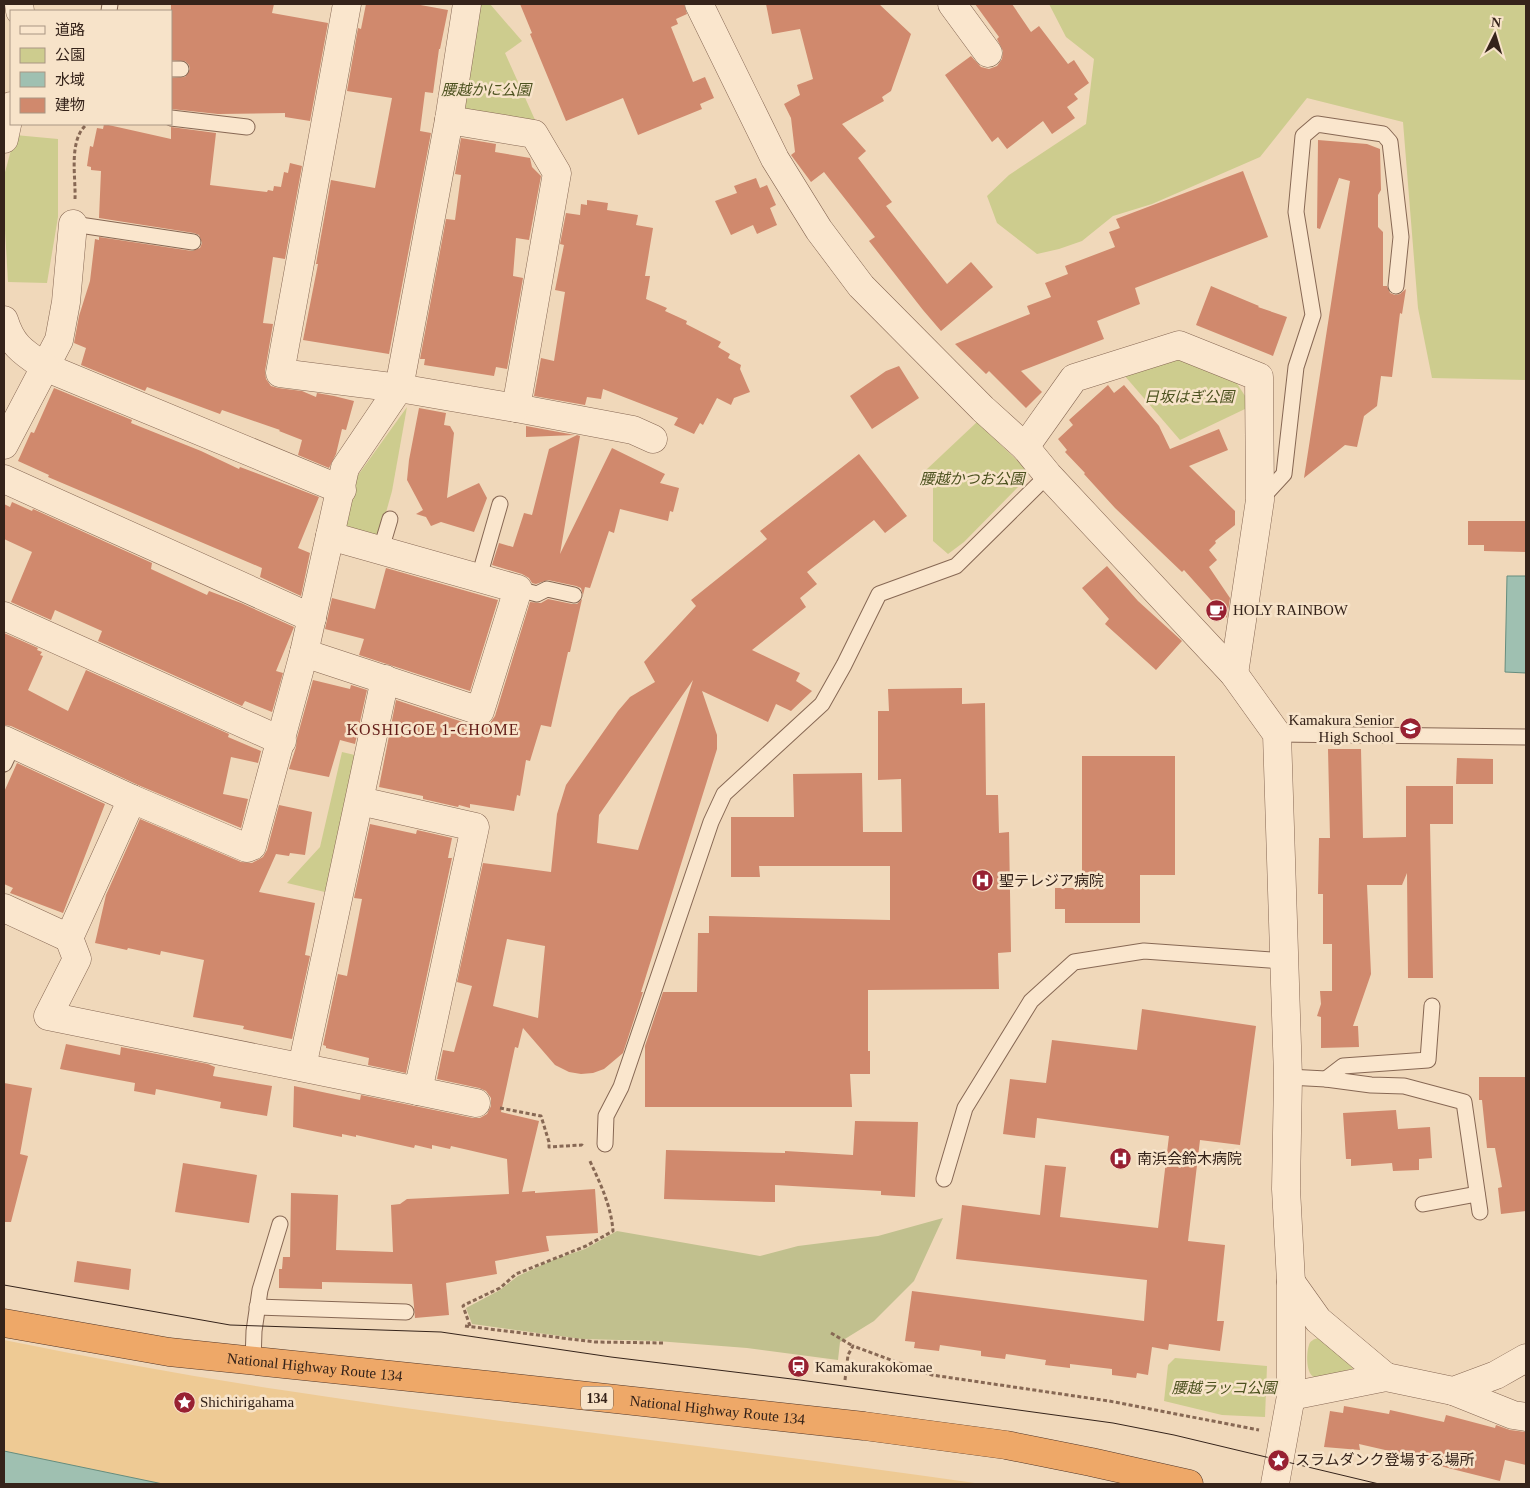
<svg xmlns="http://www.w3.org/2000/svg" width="1530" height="1488" viewBox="0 0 1530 1488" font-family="'Times New Roman','Noto Sans JP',serif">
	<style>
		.green { fill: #cdcc8e }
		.sand { fill: #eeca94 }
		.cemetery { fill: #c1c08e }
		.water { fill: #9fc0b1; stroke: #668d7e }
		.building { fill: #d0896d; fill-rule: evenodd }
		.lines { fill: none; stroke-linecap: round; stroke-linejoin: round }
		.service-casing { stroke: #876854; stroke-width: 17 }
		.minor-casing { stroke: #876854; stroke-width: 29 }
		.tertiary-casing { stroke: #876854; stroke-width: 29 }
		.trunk-casing { stroke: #533729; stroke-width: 29 }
		.path { stroke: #876854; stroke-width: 3; stroke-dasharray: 4 2.5; stroke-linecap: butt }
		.service { stroke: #fae6cd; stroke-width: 15 }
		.minor { stroke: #fae6cd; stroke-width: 28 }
		.tertiary { stroke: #fae6cd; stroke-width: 28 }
		.trunk { stroke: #eea868; stroke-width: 28 }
		.tram { stroke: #35231a; stroke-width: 1 }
		.labels { text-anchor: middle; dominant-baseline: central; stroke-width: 5; stroke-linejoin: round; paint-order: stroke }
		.shield { fill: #f7e3c9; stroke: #6f5d4e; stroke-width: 1 }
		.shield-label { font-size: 14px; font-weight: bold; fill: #35231a }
		.park-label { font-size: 15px; font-style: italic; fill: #4c521f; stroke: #f7e3c9 }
		.poi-label { font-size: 15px; fill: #35231a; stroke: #f7e3c9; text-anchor: start }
		.street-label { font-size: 15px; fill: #35231a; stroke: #f7e3c9 }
		.neighbourhood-label { font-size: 16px; letter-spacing: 1px; fill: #631c17; stroke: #f7e3c9 }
	</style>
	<rect width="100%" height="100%" fill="#f0d8ba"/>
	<g class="green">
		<path d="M467,4h23l32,37 -17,12 35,78 -74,-12 -15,-16z"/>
		<path d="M1049,4h477v376l-94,-2 -14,-70 -15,-186 -96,-24 -47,59 -108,47 -39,12 -31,25 -23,8 -22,5 -40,-31 -10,-27 22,-21 77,-51 8,-65 -28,-22z"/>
		<path d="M15,135l43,4v78l-11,66 -39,-1 -4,-69v-37z"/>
		<path d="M1180,354l56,28 11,17 -2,10 -65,31 -56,-65z"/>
		<path d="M407,407l-15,84 -14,50 -34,-9 12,-54z"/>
		<path d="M977,422l48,46 -4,16 -57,58 -16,12 -15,-13v-65l-7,-6z"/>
		<path d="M342,752l17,4 -30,137 -42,-10 33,-36z"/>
		<path d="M1318,1338h2l34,30c-6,2 -34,10 -39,9 -9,-1 -9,-24 -6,-32 1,-4 5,-6 9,-7z"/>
		<path d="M1175,1358l92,8 -2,51 -43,-2 -58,-14 4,-36z"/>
	</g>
	<path class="sand" d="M4,1340c92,19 185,36 278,50 233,36 467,60 700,94h-953l-25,-4z"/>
	<path class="cemetery" d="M943,1218l-29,63 -40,40 -34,21 -2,18 -91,-12 -90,-7 -75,-2 -110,-15 -6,-16 34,-18 18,-14 37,-17 30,-10 32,-18 143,25 38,-10 80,-10z"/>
	<g class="water">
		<path d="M1507,576h19v97l-21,-1z"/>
		<path d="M4,1451l159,33h-159z"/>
	</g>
	<g class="building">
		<path d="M171,4h103l-2,9 56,10 -18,98 -25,-4v-4l-67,1 -47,-5v-31l14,-1 5,-8 -1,-4 -4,-4 -14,-1z"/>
		<path d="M366,4h49l33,6 -8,39h-1l-6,44 -8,-1 -5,39 11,2 -42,221 -86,-14 15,-76h-2l15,-84 44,8 17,-90 -45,-7 11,-63 3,1z"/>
		<path d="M520,4h164l3,10 -11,5 2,5 -7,3 22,55 12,-5 9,21 -14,6 2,5 -64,26 -15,-37 -57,23 -36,-87 2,-1z"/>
		<path d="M766,4h113l32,30 -20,57 -9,6 2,4 -42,23 24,27 -8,7 34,44 -6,4 61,78 24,-22 22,25 -52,44 -18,-21 -54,-69 6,-4 -51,-65 -13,10 -20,-27 4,-3 -4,-34 -7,-14 16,-9 -3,-10 16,-6 -13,-50 -28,5z"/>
		<path d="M975,4h37l19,28 8,-6 29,38 6,-4 15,23 -15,11 4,5 -11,8 8,11 -23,16 -9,-13 -36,28 -9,-12 -6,5 -47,-67 26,-19 10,11 8,2 8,-3 5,-7 1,-8 -6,-12 2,-2z"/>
		<path d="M104,124l67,15v-12l45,6 -6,52 57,7 1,-2 5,1 1,-5 7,1 3,-15 4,1 2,-10 12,3 -17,93 -12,-2 -10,66 10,1 -8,47 1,8 5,7 7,2 24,3 14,6 1,-4 17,3 20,5 -8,29 -4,-1 -6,25 -7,14 -31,-13 4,-15 -23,-9 1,-1 -58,-20 -2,4 -73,-27 -2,4 -64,-26 5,-17 -12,-5 5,-27 11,-35 5,-42 4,1v-3l93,14 8,-3 2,-5 -3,-8 -5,-2 -95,-15 2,-47 -10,-1v-3l-4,-1 3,-20 3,1 4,-19 6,1z"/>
		<path d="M461,138l35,6 -1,8 35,6 2,9 9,9 -12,64 -13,-2 -3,38 10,2 -16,91 -11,-2 -2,9 -70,-11 1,-6h-5l26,-140 9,1 6,-45 -6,-1z"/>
		<path d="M1318,140l49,4 13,5 1,41 -3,5v32l5,5v54h4l3,7 5,2 5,-1 6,-5 -4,25 -2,-1 -8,64 -11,-1 -4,30 -13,10 -7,31 -12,-2 -41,33 46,-297 -11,-3 -19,51 -3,-1z"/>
		<path d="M1243,171l25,66 -133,51 5,16 -43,17 7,18 -83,32 21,21 -16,16 -37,-37 -3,3 -31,-30 75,-30 -3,-8 24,-9 -6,-14 23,-9 -3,-8 50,-19 -6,-15 11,-4 -4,-9z"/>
		<path d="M756,178l4,10 7,-3 9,20 -6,3 7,17 -20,9 -4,-9 -22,10 -16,-34 22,-8 -3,-7z"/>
		<path d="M587,200l21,3 -1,7 31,5 -2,10 17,3 -8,48h5l-4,23 21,9 -2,3 22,10 -1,3 35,18 -3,5 12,7 -2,4 13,7 -1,4 10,23 -16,6 -3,7 -14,-7 -14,27 -3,-2 -6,11 -20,-9 4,-7 -75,-29 -2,10 -14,-2 -2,8 -51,-9 7,-38 13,3 11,-69 -10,-2 9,-45 -4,-1 6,-31 14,2 1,-11 6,1z"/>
		<path d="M1211,286l48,20 -1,1 29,10 -14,39 -77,-31z"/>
		<path d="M899,366l20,32 -47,31 -22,-33 36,-25z"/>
		<path d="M1108,385l6,8 10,-8 35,41 11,23 49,-20 9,21 -39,16 46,45v14l-20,16 1,2 -7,7 8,10 -8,7 21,31 -3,20 -43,-48 -2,2 -67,-64 -31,-34 1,-1 -20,-21 2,-2 -9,-11 15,-14 -4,-5z"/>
		<path d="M54,388l78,32 -1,3 70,28 38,18 1,-2 79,30 -21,51 12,5 -9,43 -41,-19 2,-9 -214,-91 1,-2 -31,-14 13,-29 3,1z"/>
		<path d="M419,408l27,5 -2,12 6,1 4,7 -7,65 32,-15 8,15 -13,34 -33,-10 -10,4 -5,-9 -10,-3 7,-4 -16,-30 2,-20z"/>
		<path d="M526,426l49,9 -49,2z"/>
		<path d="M577,435l3,1 -20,118 52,-106 53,26 -5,9 19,5 -6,24 -3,-1 -2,10 -48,-12 -6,24 -5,-2 -19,57 -5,-1 -2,8 -2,-7 -5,-2 -28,-6 -12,4 -4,-1 -3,-5 -7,-4 -30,-9 7,-22 14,4 11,-34 8,2 17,-66z"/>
		<path d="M859,454l48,62 -22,17 -11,-13 -67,52 10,12 -17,14 6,9 -54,43 48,23 -4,8 16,10 -21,20 -15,-7 -8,18 -66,-31 15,44v14l-76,243h2l-20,61 -19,16 -11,4 -12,1 -12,-2 -14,-7 -32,-37 -5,20 -3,-1 -14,65 38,9 -17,71 13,-1v2l60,-4 3,44 -52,3 3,15 -54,10 2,13 -51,9 3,32 -34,3 -3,-34 -90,-2v7l-43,-1v-19h3l1,-12h7l1,-64 47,2 -2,55 57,2 -2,-47 9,-1 7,-5 102,-5 -2,-35 -56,-13 -1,3 -18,-4v4l-17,-4 -1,3 -58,-13v2l-14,-3v3l-49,-10 1,-41 66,14 1,-5 112,23h7l7,-4 4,-8v-8l-5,-7 -7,-3 -42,-9 6,-29 11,2 18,-66 -15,-4 26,-119 68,9 6,-58 9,-29 52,-74 12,-14 25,-15 -11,-20 52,-56 -5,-6 76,-61 -7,-8zM693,680l-55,170 -41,-7 2,-28zM507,939l38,7 -7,72 -45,-12z"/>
		<path d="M12,502l20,9 1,-2 119,54 -1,6 56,26 2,-4 32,12 53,24 -18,44 7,2 -11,39 -27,-11 -3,5 -144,-65 4,-10 -47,-21 -4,10 -40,-18 21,-50 -28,-13v-35l6,3z"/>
		<path d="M1468,521h58v31l-42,-1v-6h-16z"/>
		<path d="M1107,566l31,35 44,40 -26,29 -51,-46 4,-5 -27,-31z"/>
		<path d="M386,568l112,32 -28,91 -111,-36 5,-16 -39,-10 7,-31 43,11z"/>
		<path d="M548,599l24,5h5l5,-5 -12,53h-2l-17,75 -10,-2 -11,36 -4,-1 -6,36 -3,-1 -3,16 -44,-7v4l-11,-3 -1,2 -35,-8v-3l-44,-9 17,-87 79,26h8l7,-3 5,-7 35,-114 11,1z"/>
		<path d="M4,633l34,15 -1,2 5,2 -2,3 3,1 -15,34 40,21 18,-41 143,64 -1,3 33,14 -3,12 -27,-6 -8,37 25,5 -7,29 -103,-43 -127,-59 -7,-1z"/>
		<path d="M313,680l37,9 1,-4 16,5 -12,54 -15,-4 -11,37 -40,-8 7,-22 1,-9z"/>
		<path d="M962,688v16l23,-1 1,92h12l1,38 10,-1 2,120 -13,1 1,36 -131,1v61h2v23h-20l2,33h-207v-61l18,-54h34l1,-59h11v-17l181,4v-54h-131l1,11h-29v-60h63l-1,-43 69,-1 1,59h39l-1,-53 -23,1v-69h11l-1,-22z"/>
		<path d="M1328,749h33l2,89 43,-1v-51h47v38h-23l3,154h-25l-1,-105 -5,12h-35l4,89 -18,52h5l1,21 -38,1v-31l-4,-1 4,-12 -1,-13h12v-47h-9v-50h-5l1,-56h11z"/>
		<path d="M1082,756h93v119h-35v48h-75v-14h-10v-21h27z"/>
		<path d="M1457,758l36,1v25h-37z"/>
		<path d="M17,763l88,41 -42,109 -53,-20 3,-5 -9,-4v-92z"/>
		<path d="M279,805l33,7 -7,43 -15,-2 -1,3 -13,-2 -17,38 56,11 -10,52 5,1 -18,83 -49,-10 1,-3 -51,-9 11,-57 -43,-9 -1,4 -32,-7 -1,2 -32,-7 11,-48 34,-76 101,43 11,1 11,-6 4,-7z"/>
		<path d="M370,824l46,10 1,-4 35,8 -4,20h4l-46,215 -38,-8 1,-7 -43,-10v-2l-3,-1 15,-71 9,2 15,-77 -8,-1z"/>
		<path d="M1142,1009l114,17 -16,119 -40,-5 -12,101 37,4 -8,76h7l-4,30 -51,-7 -1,6 -16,-3 -4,28 -11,-2 -1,5 -24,-3v-6l-42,-5v4l-25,-3 1,-5 -40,-6 -1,5 -24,-3v-5l-41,-6 -1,6 -25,-3 1,-6 -10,-1 7,-50 232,30 3,-41 -191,-21 6,-54 78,10 5,-50 21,2 -6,50 98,11 11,-92 -132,-18 -2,20 -32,-4 7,-55 36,4 6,-43 85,10z"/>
		<path d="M66,1044l54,11 1,-8 87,17 7,3 -2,9 59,10 -5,30 -47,-8 1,-6 -65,-13 -1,6 -21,-4 1,-8 -75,-14z"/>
		<path d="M1479,1077h47v134l-25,3 -3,-26 4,-1 -7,-39h-8l-5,-48h-3z"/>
		<path d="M4,1083l28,5 -12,66 8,2 -17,66h-7z"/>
		<path d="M1396,1110l2,19 32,-2 2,31 -13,1v11l-26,1 -1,-8 -41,3v-7h-5l-3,-46z"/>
		<path d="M855,1121l63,1 -3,75 -34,-2v-4l-106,-6v17l-111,-3 2,-49 119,3v-2l68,4z"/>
		<path d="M183,1163l74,12 -8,48 -74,-11z"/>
		<path d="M77,1261l54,8 -2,21 -55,-8z"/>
		<path d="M1344,1406l45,8 1,-4 54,12 2,-7 49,13 1,-3 14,5 16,2v33l-21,-5 -5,21 -68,-17 1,-3 -74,-17 1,6 -36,-3 6,-36 13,2z"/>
	</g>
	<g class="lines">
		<defs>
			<g id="service">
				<path d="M109,11l1,-7"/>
				<path d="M171,69h10"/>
				<path d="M171,118l76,9"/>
				<path d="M73,224l120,18"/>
				<path d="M1261,499l23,-25 12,-107 17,-52 -17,-103 7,-76 14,-12 66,10 7,8 11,95 -5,49"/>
				<path d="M381,549l9,-30"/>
				<path d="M479,577l21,-73"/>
				<path d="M518,589l19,5 10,-5 27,6"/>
				<path d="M1277,734l249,3"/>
				<path d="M4,764l9,-19"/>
				<path d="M1288,1077l38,2 45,6 33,1 60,16 16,110"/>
				<path d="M1326,1079l17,-13 85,-6 4,-54"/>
				<path d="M605,1144l1,-28 15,-29 90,-265 13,-28 98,-90 22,-39 35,-71 77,-28 92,-91"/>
				<path d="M944,1179l21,-71 66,-107 43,-39 70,-11 140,10"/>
				<path d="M1423,1204l54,-10"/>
				<path d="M257,1307l149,5"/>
				<path d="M253,1362l1,-31 6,-41 20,-66"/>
			</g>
			<g id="minor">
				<path d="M19,4l1,7"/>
				<path d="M347,4l-67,369 119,15 117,20 117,22 20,9"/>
				<path d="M952,4l36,49"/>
				<path d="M449,120l85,14 23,39 -41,235"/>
				<path d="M4,139l7,-33"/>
				<path d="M73,224l-7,78 -7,38 -14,27 297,123"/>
				<path d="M4,320c8,26 19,32 41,47l-41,78"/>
				<path d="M1025,447l49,-69 105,-33 80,32 1,123 -26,174"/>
				<path d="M4,479l308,139"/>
				<path d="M4,616l278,125"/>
				<path d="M304,653l176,58 38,-122 -188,-53"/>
				<path d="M4,740l128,59 115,49 5,-2 52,-193 41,-185 54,-80 50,-268 18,-116"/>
				<path d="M4,908l65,30 63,-139"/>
				<path d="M69,938l8,21 -29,57 370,75 57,-264 -115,-26"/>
				<path d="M302,1067l83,-388"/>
				<path d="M418,1091l58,12"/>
				<path d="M1291,1282l27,38 68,57"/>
				<path d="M1453,1391l60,24 13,2"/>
			</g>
			<g id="tertiary">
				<path d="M699,4l76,155 44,71 42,56 122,123 42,38 23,28 186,199 43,60 11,343 -2,112 5,93v114l-16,88"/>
				<path d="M1291,1396l95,-19 67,14 43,-16 30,-17"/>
			</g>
			<g id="trunk">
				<path id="s1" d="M4,1323l165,29 327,34 368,40 142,19 85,17 98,22"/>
			</g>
		</defs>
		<use href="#service" class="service-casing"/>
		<use href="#minor" class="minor-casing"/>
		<use href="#tertiary" class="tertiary-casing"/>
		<use href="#trunk" class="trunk-casing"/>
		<g class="path">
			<path d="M75,199c1,-22 -7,-59 12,-75"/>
			<path d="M500,1108l41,8 8,26v5l33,-2 2,2"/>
			<path d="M465,1326l130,16 70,1"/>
			<path d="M470,1326l-7,-20 1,-1 36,-17 16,-14 70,-28 27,-15c-2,-26 -13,-48 -24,-72"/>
			<path d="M831,1333l22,13"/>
			<path d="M845,1380l3,-25 5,-9 79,29 177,26 150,29"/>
		</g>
		<use href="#service" class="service"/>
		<use href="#minor" class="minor"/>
		<use href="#tertiary" class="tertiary"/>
		<use href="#trunk" class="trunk"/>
		<path class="tram" d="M4,1285l226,40 211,7 170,25 189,23 313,43 61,12 205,49"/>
	</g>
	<defs>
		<symbol id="cafe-disc" viewBox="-11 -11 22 22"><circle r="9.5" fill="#982132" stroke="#f7e3c9"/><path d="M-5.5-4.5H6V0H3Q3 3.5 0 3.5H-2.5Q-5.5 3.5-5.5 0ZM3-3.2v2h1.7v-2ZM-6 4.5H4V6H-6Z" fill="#fff"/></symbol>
		<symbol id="school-disc" viewBox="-11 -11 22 22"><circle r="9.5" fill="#982132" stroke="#f7e3c9"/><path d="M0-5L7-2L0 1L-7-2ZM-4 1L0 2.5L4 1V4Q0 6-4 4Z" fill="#fff"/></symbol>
		<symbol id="hospital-disc" viewBox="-11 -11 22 22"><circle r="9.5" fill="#982132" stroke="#f7e3c9"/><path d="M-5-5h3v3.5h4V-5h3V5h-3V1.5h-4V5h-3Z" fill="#fff"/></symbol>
		<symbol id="station-disc" viewBox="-11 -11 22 22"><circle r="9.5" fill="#982132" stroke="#f7e3c9"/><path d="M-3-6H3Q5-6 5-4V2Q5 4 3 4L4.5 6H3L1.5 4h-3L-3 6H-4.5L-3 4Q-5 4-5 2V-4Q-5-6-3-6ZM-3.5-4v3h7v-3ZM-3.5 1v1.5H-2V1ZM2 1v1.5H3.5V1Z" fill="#fff"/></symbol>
		<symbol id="sight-disc" viewBox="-11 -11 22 22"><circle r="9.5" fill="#982132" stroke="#f7e3c9"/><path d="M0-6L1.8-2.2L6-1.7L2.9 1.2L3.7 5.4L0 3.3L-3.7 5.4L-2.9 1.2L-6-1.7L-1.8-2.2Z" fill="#fff"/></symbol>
	</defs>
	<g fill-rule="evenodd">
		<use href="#cafe-disc" x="1204" y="598" width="25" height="25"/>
		<use href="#school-disc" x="1398" y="716" width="25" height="25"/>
		<use href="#hospital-disc" x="970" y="868" width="25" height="25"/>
		<use href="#hospital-disc" x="1108" y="1146" width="25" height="25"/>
		<use href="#station-disc" x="786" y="1354" width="25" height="25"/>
		<use href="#sight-disc" x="172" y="1390" width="25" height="25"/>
		<use href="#sight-disc" x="1266" y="1448" width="25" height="25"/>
	</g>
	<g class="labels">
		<rect class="shield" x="581" y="1386.5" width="32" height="23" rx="4"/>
		<g class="shield-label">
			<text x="597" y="1398">134</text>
		</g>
		<g class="park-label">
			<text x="486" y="90">腰越かに公園</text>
			<text x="1189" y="397">日坂はぎ公園</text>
			<text x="972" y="479">腰越かつお公園</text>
			<text x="1224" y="1388">腰越ラッコ公園</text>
		</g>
		<g class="poi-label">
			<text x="1233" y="610">HOLY RAINBOW</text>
			<text x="1394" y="720" text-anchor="end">Kamakura Senior<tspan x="1394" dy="17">High School</tspan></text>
			<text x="999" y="881">聖テレジア病院</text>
			<text x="1137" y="1159">南浜会鈴木病院</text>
			<text x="815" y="1367">Kamakurakokomae</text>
			<text x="200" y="1402">Shichirigahama</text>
			<text x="1295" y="1460">スラムダンク登場する場所</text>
		</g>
		<g class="street-label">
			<text stroke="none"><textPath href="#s1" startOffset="314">National Highway Route 134</textPath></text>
			<text stroke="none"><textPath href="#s1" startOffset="719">National Highway Route 134</textPath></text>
		</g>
		<g class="neighbourhood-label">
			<text x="433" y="729">KOSHIGOE 1-CHOME</text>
		</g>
	</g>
	<rect width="1530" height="1488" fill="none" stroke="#35231a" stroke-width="10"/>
	<rect x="10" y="10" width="162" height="115" fill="#f7e3c9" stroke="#a99683"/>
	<rect x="20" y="26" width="25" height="8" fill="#fae6cd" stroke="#a99683"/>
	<text x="55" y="35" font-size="15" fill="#35231a">道路</text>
	<rect x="20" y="48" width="25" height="15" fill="#cdcc8e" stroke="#a99683"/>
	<text x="55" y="60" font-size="15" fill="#35231a">公園</text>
	<rect x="20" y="72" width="25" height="15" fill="#9fc0b1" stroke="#a99683"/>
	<text x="55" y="85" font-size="15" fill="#35231a">水域</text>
	<rect x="20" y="98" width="25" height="15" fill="#d0896d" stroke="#a99683"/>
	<text x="55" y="110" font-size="15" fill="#35231a">建物</text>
	<g transform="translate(1495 35) rotate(5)" stroke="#f7e3c9" stroke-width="4" paint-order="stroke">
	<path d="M0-4L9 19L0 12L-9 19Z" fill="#35231a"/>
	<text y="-8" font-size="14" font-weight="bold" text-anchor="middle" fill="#35231a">N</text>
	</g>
</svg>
